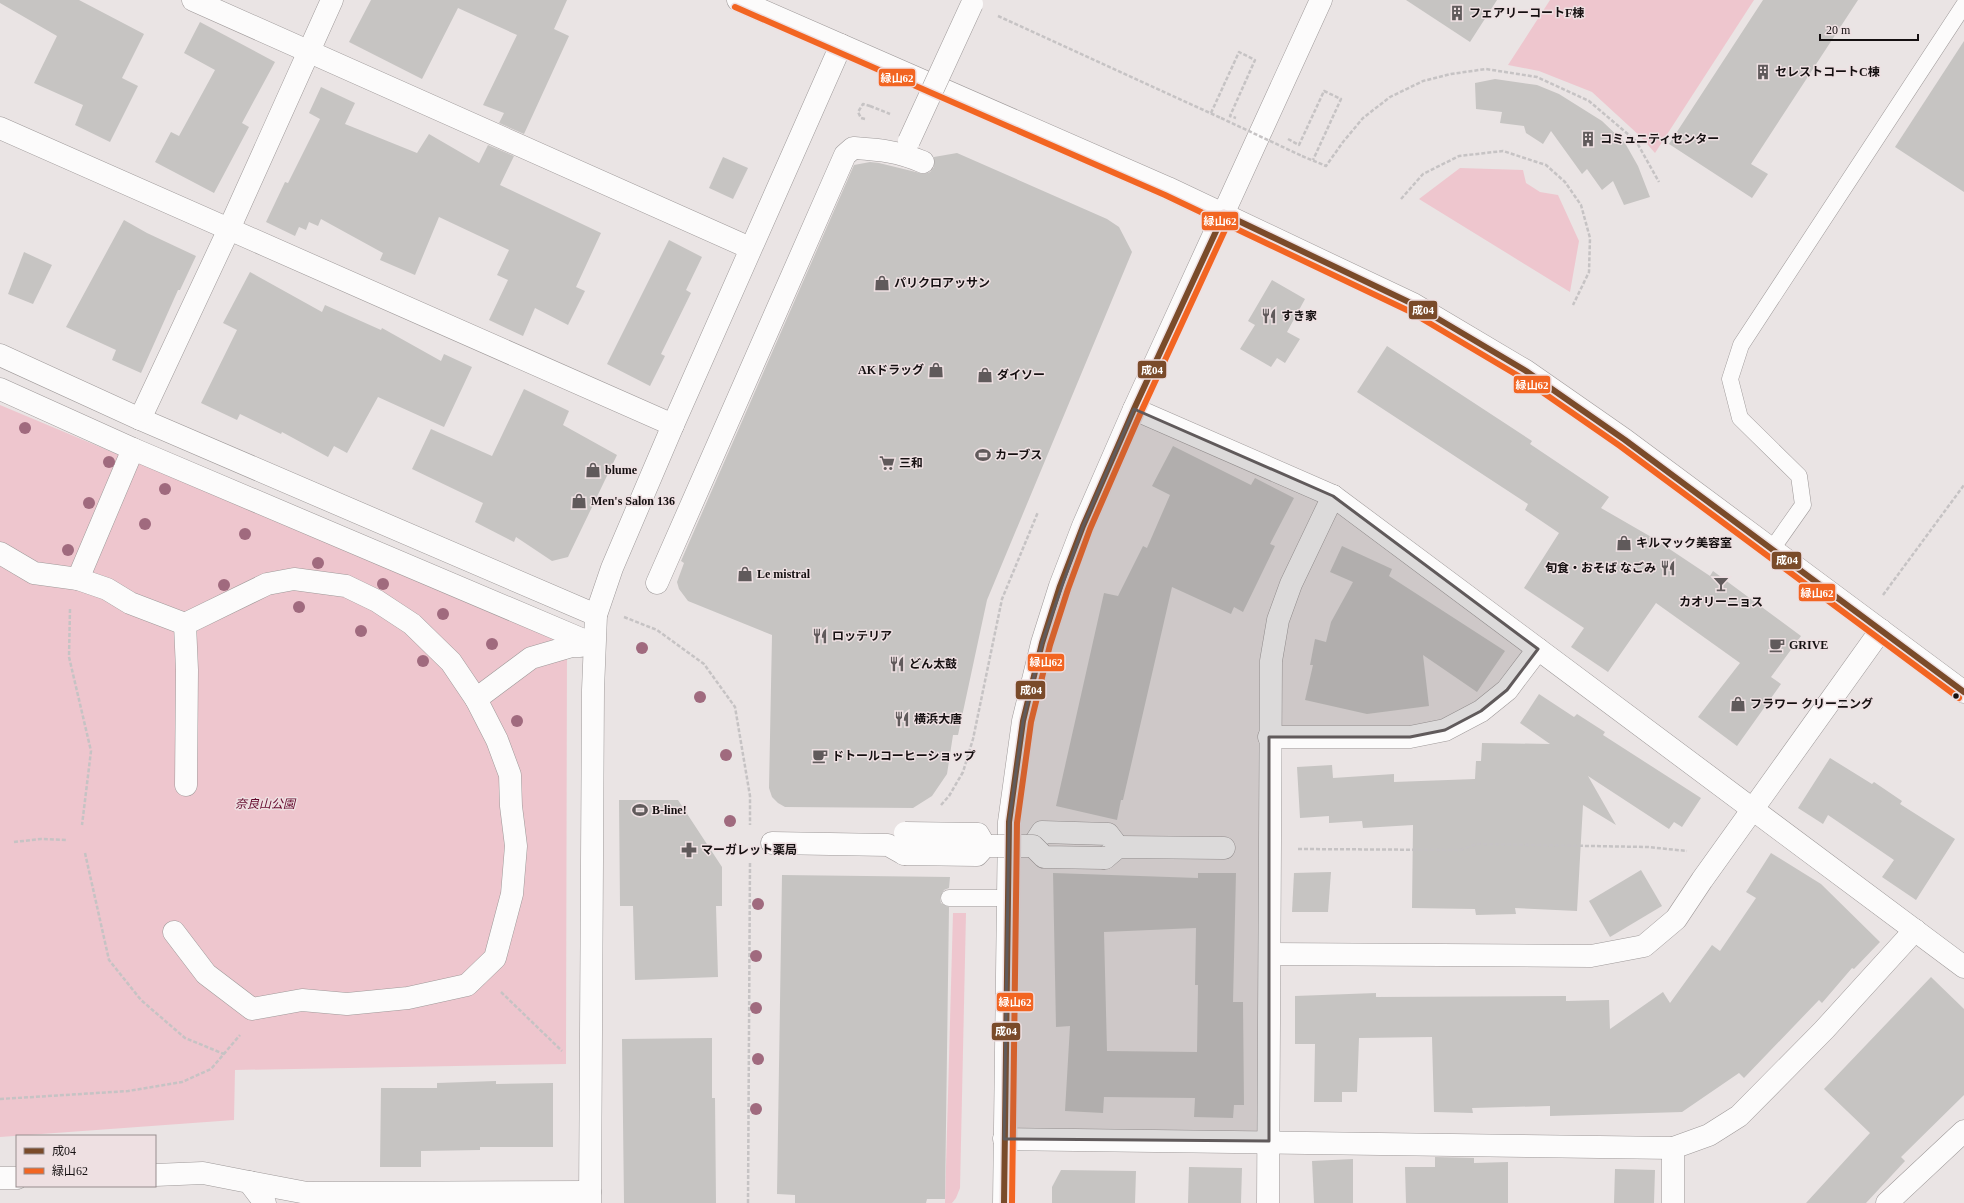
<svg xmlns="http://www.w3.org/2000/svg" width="1964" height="1203" viewBox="0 0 1964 1203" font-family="'Times New Roman','Noto Sans JP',serif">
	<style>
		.green { fill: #eec6ce }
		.building { fill: #c6c4c2; fill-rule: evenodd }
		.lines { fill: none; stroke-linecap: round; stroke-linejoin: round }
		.lane-casing { stroke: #9e9999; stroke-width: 17 }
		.street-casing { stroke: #9e9999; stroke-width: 23 }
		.secondary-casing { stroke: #9e9999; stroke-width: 23 }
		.path { stroke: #c6c3c4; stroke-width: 2.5; stroke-dasharray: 4 2; stroke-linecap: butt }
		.lane { stroke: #fcfbfb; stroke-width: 16 }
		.street { stroke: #fcfbfb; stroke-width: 22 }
		.secondary { stroke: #fcfbfb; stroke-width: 22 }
		.street-bridge-casing { stroke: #9e9999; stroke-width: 23; stroke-linecap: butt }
		.path-bridge { stroke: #c6c3c4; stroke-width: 2.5; stroke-dasharray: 4 2; stroke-linecap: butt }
		.street-bridge { stroke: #fcfbfb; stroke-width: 22 }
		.bus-1-casing { stroke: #eee0e2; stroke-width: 9 }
		.bus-2-casing { stroke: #eee0e2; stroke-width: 9 }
		.bus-1 { stroke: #7a4b2a; stroke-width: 6 }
		.bus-2 { stroke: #f26522; stroke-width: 6 }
		.tree { fill: #a06a7e }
		.marked { fill: #605a5b; fill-opacity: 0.2; stroke: #605a5b; stroke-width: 3; stroke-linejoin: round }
		.bus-dot { fill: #151011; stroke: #eee0e2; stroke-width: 1.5 }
		.labels { text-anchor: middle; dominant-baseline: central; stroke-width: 3; stroke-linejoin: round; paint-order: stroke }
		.poi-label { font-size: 12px; font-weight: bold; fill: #151011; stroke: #eee0e2; text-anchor: start }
		.park-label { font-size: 12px; font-style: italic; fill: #63072b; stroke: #eee0e2 }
		.line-badge { stroke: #eee0e2; stroke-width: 1.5 }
		.badge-label { font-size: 11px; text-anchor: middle; font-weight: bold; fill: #fff }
	</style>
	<rect width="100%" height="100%" fill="#eae4e4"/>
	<g class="green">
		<path d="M1550,0h204l-99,153 -14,-16 -49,-45 -53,-21 -31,-6z"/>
		<path d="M1460,168l63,2 3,13 14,9 18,3 21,46 -9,51 -151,-93z"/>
		<path d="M0,405l567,238 -1,421 -331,6 -1,50 -234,17z"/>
		<path d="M953,913h13l-6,275 -4,10 -4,5h-7z"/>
	</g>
	<g class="building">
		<path d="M0,0h79l65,34 -22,44 16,8 -28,56 -35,-17 8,-20 -49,-22 23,-47 -57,-33z"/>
		<path d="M371,0h196l-13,29 15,7 -45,98 -25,-11 5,-10 -21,-8 34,-70 -59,-27 -36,71 -73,-37z"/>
		<path d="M1406,0h91l-27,42z"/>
		<path d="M1763,0h95l-107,164 17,10 -16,24 -83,-54z"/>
		<path d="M200,22l75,40 -33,61 7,4 -35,66 -59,-31 16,-30 8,4 36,-66 -31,-17z"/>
		<path d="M1964,41v151l-69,-45z"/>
		<path d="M1495,79l42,6 22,9 43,27 23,22 13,23 12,31 -26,8 -11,-24 -11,9 -15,-21 -5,5 -31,-43 -8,13 -17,-11 -2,-7 -24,-3 2,-11 -26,-3 -1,-26z"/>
		<path d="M321,87l34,16 -10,21 72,29 12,-19 50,29 9,-18 26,11 -14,29 101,48 -25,54 9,4 -17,34 -33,-17 -12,28 -34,-16 19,-40 -11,-5 12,-25 -70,-33 -24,58 -35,-15 3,-7 -62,-34 -3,7 -9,-4 -3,8 -7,-3 -4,9 -29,-14 19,-40 3,1 32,-64 -11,-6z"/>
		<path d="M957,153l150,66 12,8 13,25 -145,348 -29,135h-5l-6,39 -15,22 -19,12 -128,-1 -7,-4 -6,-6 -3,-9 3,-153 -84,-34 -9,-12 -2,-7 7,-19 -3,-2 173,-396 16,-3 9,1 45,11 6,-2 4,-5v-10z"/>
		<path d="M723,157l25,11 -15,31 -24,-11z"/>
		<path d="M124,220l23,13 49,23 -16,34h-2l-37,83 -29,-13 4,-10 -50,-23z"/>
		<path d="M669,240l33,17 -16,33 5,3 -30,61 4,2 -15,30 -43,-22z"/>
		<path d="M24,252l28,13 -19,39 -25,-10z"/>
		<path d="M250,272l72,40 3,-7 56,25 1,-2 59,33 3,-7 28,13 -28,60 -66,-30 -31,56 -13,-7 -6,11 -46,-25 -1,2 -41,-20 -3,6 -36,-17 36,-73 -14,-7z"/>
		<path d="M1272,280l33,19 -18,33 13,7 -15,24 -8,-5 -6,9 -31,-18 15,-24 -7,-4z"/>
		<path d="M1387,346l145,95 -2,3 79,53 -8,11 52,30 57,38 3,-5 88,65 -30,41 10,7 -44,62 -39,-29 42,-54 -84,-60 -48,69 -37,-25 13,-19 -60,-40 35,-55 -34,-23 3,-6 -171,-112z"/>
		<path d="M524,389l45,22 -6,14 54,30 -49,102 -16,4 -36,-24 -2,5 -39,-20 8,-19 -71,-34 19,-40 61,27z"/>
		<path d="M1173,446l78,39 4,-7 39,20 -24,46 5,2 -32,66 -9,-5 -3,7 -59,-27 -49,213h-2l-4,20 -61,-14 48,-213 14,3 25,-50 4,2 23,-53 -18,-9z"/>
		<path d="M1342,546l50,23 -3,7 116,75 -28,41 -54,-37 6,51 -62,8 -62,-14 8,-35h-3l5,-26 11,3 5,-20 22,-40 -23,-10z"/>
		<path d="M1539,694l35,23 3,-3 28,18 -2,3 98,63 -19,29 -8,-5 -5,7 -81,-53 28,49 -33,-20 -6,106 -62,-3 1,6 -40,1 -1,-6 -63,-1 1,-83 -50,3 -1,-7 -33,2v-7l-29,2 -3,-51 35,-2 1,13 61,-4v8l81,-3 1,-18h5l1,-18 68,1 -30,-21z"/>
		<path d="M1830,758l42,26 2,-2 28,19 -2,3 55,35 -39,61 -34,-23 12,-17 -66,-45 -5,9 -25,-16z"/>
		<path d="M619,800h59l44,67v39h-6l2,71 -83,3 -2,-74h-13z"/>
		<path d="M1771,853l50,31 59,58 -26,27 -2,-1 -30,35 -3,-3 -75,78 -5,-5 -57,39 -132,4v-10l-78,2 1,5 -39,-1 -2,-75 -73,1 -2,54h-15v10h-28l1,-58h-20v-48l81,-3v4l190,-1v5l43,-1 1,29 53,-37 7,11 42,-58 8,6 36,-53 -10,-6z"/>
		<path d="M1641,870l21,36 -52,31 -21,-36z"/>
		<path d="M1331,872l-3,40h-36l2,-39z"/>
		<path d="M1053,873l145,5v-5h38l-3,129h10l1,103h-10l-1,13 -39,-1 1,-19 -91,-1 -1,16 -38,-2 5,-85 -14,1zM1196,928l-1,57h3l-1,67 -90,-1 -3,-119z"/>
		<path d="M782,875l168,2 -1,11 -5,2 -4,8 1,5 8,4 -4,292h-18l-1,4h-131v-8l-18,-1z"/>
		<path d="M1931,977l33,32v86l-63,62 4,4 -39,42h-60l64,-70 -46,-44z"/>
		<path d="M712,1038v60h3l1,105h-92l-2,-164z"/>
		<path d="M496,1081v3l57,-1v64h-73v3l-59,1v16h-41l1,-79h56v-5z"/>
		<path d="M1435,1157l39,1v5l34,-1v41h-102l-1,-36h30z"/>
		<path d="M1353,1159v44h-39l-2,-42z"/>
		<path d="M1189,1167l53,1 -1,35h-53z"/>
		<path d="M1615,1169l40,1 -1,33h-40z"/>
		<path d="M1061,1170l75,1 -1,32h-83v-16z"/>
	</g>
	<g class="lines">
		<defs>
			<g id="lane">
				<path d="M1772,549l31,-44 -4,-29 -59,-58 -10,-39 11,-34 223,-340"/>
				<path d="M949,898h58"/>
			</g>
			<g id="street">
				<path d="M193,0l557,248"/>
				<path d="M0,128l673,297"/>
				<path d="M0,355l140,64 456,196"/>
				<path d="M0,389l133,60 448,190"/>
				<path d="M1134,409l199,87 631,471"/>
				<path d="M140,419l89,-190 103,-229"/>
				<path d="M0,553l34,20 44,6 29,10 23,14 55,21"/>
				<path d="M78,579l55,-130"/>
				<path d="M657,583l188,-428 8,-7c28,2 44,3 70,14"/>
				<path d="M1269,737h141l35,-7 36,-19 26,-21 31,-41"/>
				<path d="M186,785l1,-115 -2,-46 82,-40 27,-5 52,7 31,15 35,23 39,38 25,37"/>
				<path d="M772,843l116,2 16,9"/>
				<path d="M1033,846l9,-14 66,2 10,13"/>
				<path d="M1105,858l13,-11 106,1"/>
				<path d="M174,932l32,42 46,35 50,-9 45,4 61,-6 59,-13 28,-27 17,-64 4,-48 -5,-40 -1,-31 -13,-35 -21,-41 55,-41 41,-12h8"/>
				<path d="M1270,954l321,2 53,-10 32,-27 26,-39 179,-250"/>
				<path d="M1004,1139l669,9 36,-13 30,-19 85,-86 91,-100"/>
				<path d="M155,1175l48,-2 46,9 16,21"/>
				<path d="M0,1178h17"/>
				<path d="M249,1182l58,11 283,-1"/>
				<path d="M590,1203l3,-513 3,-75 16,-47 61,-143 168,-380"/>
				<path d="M1268,1203l3,-542 7,-41 13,-36 42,-88"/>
				<path d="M1673,1203v-55"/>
				<path d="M1887,1203l77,-72"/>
			</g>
			<g id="secondary">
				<path d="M738,0l430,188 245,116 113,67 99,69 339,252"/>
				<path d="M1004,1203l5,-381 14,-101 19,-78 18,-57 23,-60 51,-117 187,-409"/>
			</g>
		</defs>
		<use href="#lane" class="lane-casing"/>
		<use href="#street" class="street-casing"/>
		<use href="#secondary" class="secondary-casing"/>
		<g class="path">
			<path d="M998,16l223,102"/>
			<path d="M1211,113l28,-61 16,8 -25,56 6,2"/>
			<path d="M865,119l-4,-1 -3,-6 5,-8 7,2"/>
			<path d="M1288,139l11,6 25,-54 17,8 -28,61"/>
			<path d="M1302,156l24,10 17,-24 20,-24 27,-21 33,-16 28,-7 35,-5 51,8 52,24 47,40 23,41"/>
			<path d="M1401,199l22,-25 36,-18 44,-5 43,14 19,17 16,23 9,33 -1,34 -16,33"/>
			<path d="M1883,595l81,-110"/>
			<path d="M70,609l-1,48 22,94 -9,74"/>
			<path d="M624,617l33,13 47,34 31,43 15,89v29"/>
			<path d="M941,805l8,-9 14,-24 10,-33 29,-140 36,-87"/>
			<path d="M14,842l27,-3 25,1"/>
			<path d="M1298,849l162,1 17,-6 171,3 39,4"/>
			<path d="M85,853l24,107 32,40 44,38 39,16"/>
			<path d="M501,992l61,59"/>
			<path d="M0,1099l128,-8 54,-9 29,-13 29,-34"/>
			<path d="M748,1203l2,-341"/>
		</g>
		<use href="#lane" class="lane"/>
		<use href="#street" class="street"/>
		<use href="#secondary" class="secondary"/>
		<defs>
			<g id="street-bridge">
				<path d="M909,141l63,-137"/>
				<path d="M905,833l73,1 7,12"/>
				<path d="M904,854l73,1 8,-9h48l11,11 61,1"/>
			</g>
		</defs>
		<use href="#street-bridge" class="street-bridge-casing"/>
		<g class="path-bridge">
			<path d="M870,106l20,8"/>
			<path d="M1221,118l81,38"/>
		</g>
		<use href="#street-bridge" class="street-bridge"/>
		<defs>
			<g id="bus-1">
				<path d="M1224,214l189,90 113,67 99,69 339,252"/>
				<path d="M1004,1203l5,-381 14,-101 19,-78 18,-57 23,-60 51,-117 90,-195"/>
			</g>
			<g id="bus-2">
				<path d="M735,7l430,188 244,116 113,67 98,68 339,252"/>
				<path d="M1012,1203l5,-380 14,-101 19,-77 18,-56 22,-60 51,-117 90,-195"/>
			</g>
		</defs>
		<use href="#bus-1" class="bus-1-casing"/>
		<use href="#bus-2" class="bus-2-casing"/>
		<use href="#bus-1" class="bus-1"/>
		<use href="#bus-2" class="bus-2"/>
	</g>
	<g class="tree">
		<circle cx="25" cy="428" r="6"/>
		<circle cx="109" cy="462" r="6"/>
		<circle cx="165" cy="489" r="6"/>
		<circle cx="89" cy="503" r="6"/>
		<circle cx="145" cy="524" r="6"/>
		<circle cx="245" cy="534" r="6"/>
		<circle cx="68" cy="550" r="6"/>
		<circle cx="318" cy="563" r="6"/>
		<circle cx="383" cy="584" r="6"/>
		<circle cx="224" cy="585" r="6"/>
		<circle cx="299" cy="607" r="6"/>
		<circle cx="443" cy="614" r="6"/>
		<circle cx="361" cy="631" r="6"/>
		<circle cx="492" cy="644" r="6"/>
		<circle cx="642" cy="648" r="6"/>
		<circle cx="423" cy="661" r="6"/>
		<circle cx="700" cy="697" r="6"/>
		<circle cx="517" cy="721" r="6"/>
		<circle cx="726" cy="755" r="6"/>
		<circle cx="730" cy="821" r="6"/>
		<circle cx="758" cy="904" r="6"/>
		<circle cx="756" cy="956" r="6"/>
		<circle cx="756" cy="1008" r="6"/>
		<circle cx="758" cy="1059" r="6"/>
		<circle cx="756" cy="1109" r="6"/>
	</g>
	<path class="marked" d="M1134,409l199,87 205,153 -31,41 -26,21 -36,19 -35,7h-141v404l-265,-2 5,-317 14,-101 19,-78 41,-117z"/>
	<defs>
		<symbol id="building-bare" viewBox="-9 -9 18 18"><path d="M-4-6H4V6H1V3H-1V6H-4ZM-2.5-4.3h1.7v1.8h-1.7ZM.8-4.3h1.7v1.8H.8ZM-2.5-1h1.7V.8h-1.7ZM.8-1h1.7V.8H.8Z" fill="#605a5b" stroke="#eee0e2" stroke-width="2.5" paint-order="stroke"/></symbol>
		<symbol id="shop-bare" viewBox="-9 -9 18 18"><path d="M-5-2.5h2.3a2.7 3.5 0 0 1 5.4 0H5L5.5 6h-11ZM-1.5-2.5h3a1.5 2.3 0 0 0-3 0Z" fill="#605a5b" stroke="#eee0e2" stroke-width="2.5" paint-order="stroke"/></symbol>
		<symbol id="restaurant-bare" viewBox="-9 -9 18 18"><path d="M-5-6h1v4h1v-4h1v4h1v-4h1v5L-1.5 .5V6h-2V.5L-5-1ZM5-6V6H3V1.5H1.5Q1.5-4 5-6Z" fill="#605a5b" stroke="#eee0e2" stroke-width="2.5" paint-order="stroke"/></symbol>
		<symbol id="stadium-bare" viewBox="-9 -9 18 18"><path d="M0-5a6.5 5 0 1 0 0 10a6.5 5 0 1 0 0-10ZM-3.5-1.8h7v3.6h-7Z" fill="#605a5b" stroke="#eee0e2" stroke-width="2.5" paint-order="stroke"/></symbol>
		<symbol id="supermarket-bare" viewBox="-9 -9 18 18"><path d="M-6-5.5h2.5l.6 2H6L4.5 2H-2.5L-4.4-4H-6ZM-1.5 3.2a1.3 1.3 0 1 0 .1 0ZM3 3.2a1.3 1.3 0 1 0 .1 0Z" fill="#605a5b" stroke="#eee0e2" stroke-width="2.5" paint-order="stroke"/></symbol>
		<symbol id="bar-bare" viewBox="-9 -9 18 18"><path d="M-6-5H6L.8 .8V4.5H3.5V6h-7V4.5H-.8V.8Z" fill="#605a5b" stroke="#eee0e2" stroke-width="2.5" paint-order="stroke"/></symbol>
		<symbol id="cafe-bare" viewBox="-9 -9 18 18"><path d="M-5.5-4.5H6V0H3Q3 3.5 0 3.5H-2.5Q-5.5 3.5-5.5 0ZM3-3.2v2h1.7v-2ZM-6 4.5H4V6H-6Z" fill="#605a5b" stroke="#eee0e2" stroke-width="2.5" paint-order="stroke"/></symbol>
		<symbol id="pharmacy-bare" viewBox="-9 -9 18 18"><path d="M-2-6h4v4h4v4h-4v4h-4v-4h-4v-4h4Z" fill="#605a5b" stroke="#eee0e2" stroke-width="2.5" paint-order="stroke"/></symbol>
	</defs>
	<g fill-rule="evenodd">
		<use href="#building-bare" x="1446" y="2" width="22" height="22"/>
		<use href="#building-bare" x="1752" y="61" width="22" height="22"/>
		<use href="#building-bare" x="1577" y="128" width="22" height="22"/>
		<use href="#shop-bare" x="871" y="272" width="22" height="22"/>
		<use href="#restaurant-bare" x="1258" y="305" width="22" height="22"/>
		<use href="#shop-bare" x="925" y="359" width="22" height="22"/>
		<use href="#shop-bare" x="974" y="364" width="22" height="22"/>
		<use href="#stadium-bare" x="972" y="444" width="22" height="22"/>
		<use href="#supermarket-bare" x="876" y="452" width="22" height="22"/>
		<use href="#shop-bare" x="582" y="459" width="22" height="22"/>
		<use href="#shop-bare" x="568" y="490" width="22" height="22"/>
		<use href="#shop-bare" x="1613" y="532" width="22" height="22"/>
		<use href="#restaurant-bare" x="1657" y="557" width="22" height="22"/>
		<use href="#shop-bare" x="734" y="563" width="22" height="22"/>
		<use href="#bar-bare" x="1710" y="573" width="22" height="22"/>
		<use href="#restaurant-bare" x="809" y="625" width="22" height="22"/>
		<use href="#cafe-bare" x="1766" y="634" width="22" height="22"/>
		<use href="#restaurant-bare" x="886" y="653" width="22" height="22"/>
		<use href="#shop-bare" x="1727" y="693" width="22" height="22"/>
		<use href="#restaurant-bare" x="891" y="708" width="22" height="22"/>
		<use href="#cafe-bare" x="809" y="745" width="22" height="22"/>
		<use href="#stadium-bare" x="629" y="799" width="22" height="22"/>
		<use href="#pharmacy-bare" x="678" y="839" width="22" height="22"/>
	</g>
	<circle class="bus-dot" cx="1956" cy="696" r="3.5"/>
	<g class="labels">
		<g class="poi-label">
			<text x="1469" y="13">フェアリーコートF棟</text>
			<text x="1775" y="72">セレストコートC棟</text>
			<text x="1600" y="139">コミュニティセンター</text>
			<text x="894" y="283">パリクロアッサン</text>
			<text x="1281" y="316">すき家</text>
			<text x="924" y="370" text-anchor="end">AKドラッグ</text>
			<text x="997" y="375">ダイソー</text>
			<text x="995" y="455">カーブス</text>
			<text x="899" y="463">三和</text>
			<text x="605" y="470">blume</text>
			<text x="591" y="501">Men's Salon 136</text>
			<text x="1636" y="543">キルマック美容室</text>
			<text x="1656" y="568" text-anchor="end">旬食・おそば なごみ</text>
			<text x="757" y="574">Le mistral</text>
			<text x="1721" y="602" text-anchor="middle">カオリーニョス</text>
			<text x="832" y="636">ロッテリア</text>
			<text x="1789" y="645">GRIVE</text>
			<text x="909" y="664">どん太鼓</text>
			<text x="1750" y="704">フラワー クリーニング</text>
			<text x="914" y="719">横浜大唐</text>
			<text x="832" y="756">ドトールコーヒーショップ</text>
			<text x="652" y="810">B-line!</text>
			<text x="701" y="850">マーガレット薬局</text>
		</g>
		<g class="park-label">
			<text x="265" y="804">奈良山公園</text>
		</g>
	</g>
	<g class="line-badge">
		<rect x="878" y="68" width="38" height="19" rx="4" fill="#f26522"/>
		<rect x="1201" y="211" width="38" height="20" rx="4" fill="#f26522"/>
		<rect x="1408" y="300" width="30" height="20" rx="4" fill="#7a4b2a"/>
		<rect x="1137" y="360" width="30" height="19" rx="4" fill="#7a4b2a"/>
		<rect x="1513" y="375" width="38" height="19" rx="4" fill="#f26522"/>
		<rect x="1771" y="551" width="31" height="19" rx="4" fill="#7a4b2a"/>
		<rect x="1798" y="583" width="38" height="19" rx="4" fill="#f26522"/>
		<rect x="1027" y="653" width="38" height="19" rx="4" fill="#f26522"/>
		<rect x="1015" y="680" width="31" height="20" rx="4" fill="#7a4b2a"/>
		<rect x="996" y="992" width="38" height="20" rx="4" fill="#f26522"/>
		<rect x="991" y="1022" width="30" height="19" rx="4" fill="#7a4b2a"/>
	</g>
	<g class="badge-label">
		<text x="897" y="82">緑山62</text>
		<text x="1220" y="225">緑山62</text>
		<text x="1423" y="314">成04</text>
		<text x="1152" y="374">成04</text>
		<text x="1532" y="389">緑山62</text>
		<text x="1787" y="564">成04</text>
		<text x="1817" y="597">緑山62</text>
		<text x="1046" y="666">緑山62</text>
		<text x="1031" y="694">成04</text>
		<text x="1015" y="1006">緑山62</text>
		<text x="1006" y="1035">成04</text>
	</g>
	<rect x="16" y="1135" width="140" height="52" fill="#eee0e2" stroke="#978d8e"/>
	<rect x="24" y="1148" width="20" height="6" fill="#7a4b2a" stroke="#978d8e"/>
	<text x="52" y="1155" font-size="12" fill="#151011">成04</text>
	<rect x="24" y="1168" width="20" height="6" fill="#f26522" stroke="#978d8e"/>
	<text x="52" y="1175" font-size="12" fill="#151011">緑山62</text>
	<path d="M1820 34v6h98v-6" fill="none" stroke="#151011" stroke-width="2"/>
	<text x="1826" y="34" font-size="12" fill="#151011" stroke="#eee0e2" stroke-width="3" paint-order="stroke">20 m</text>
</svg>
